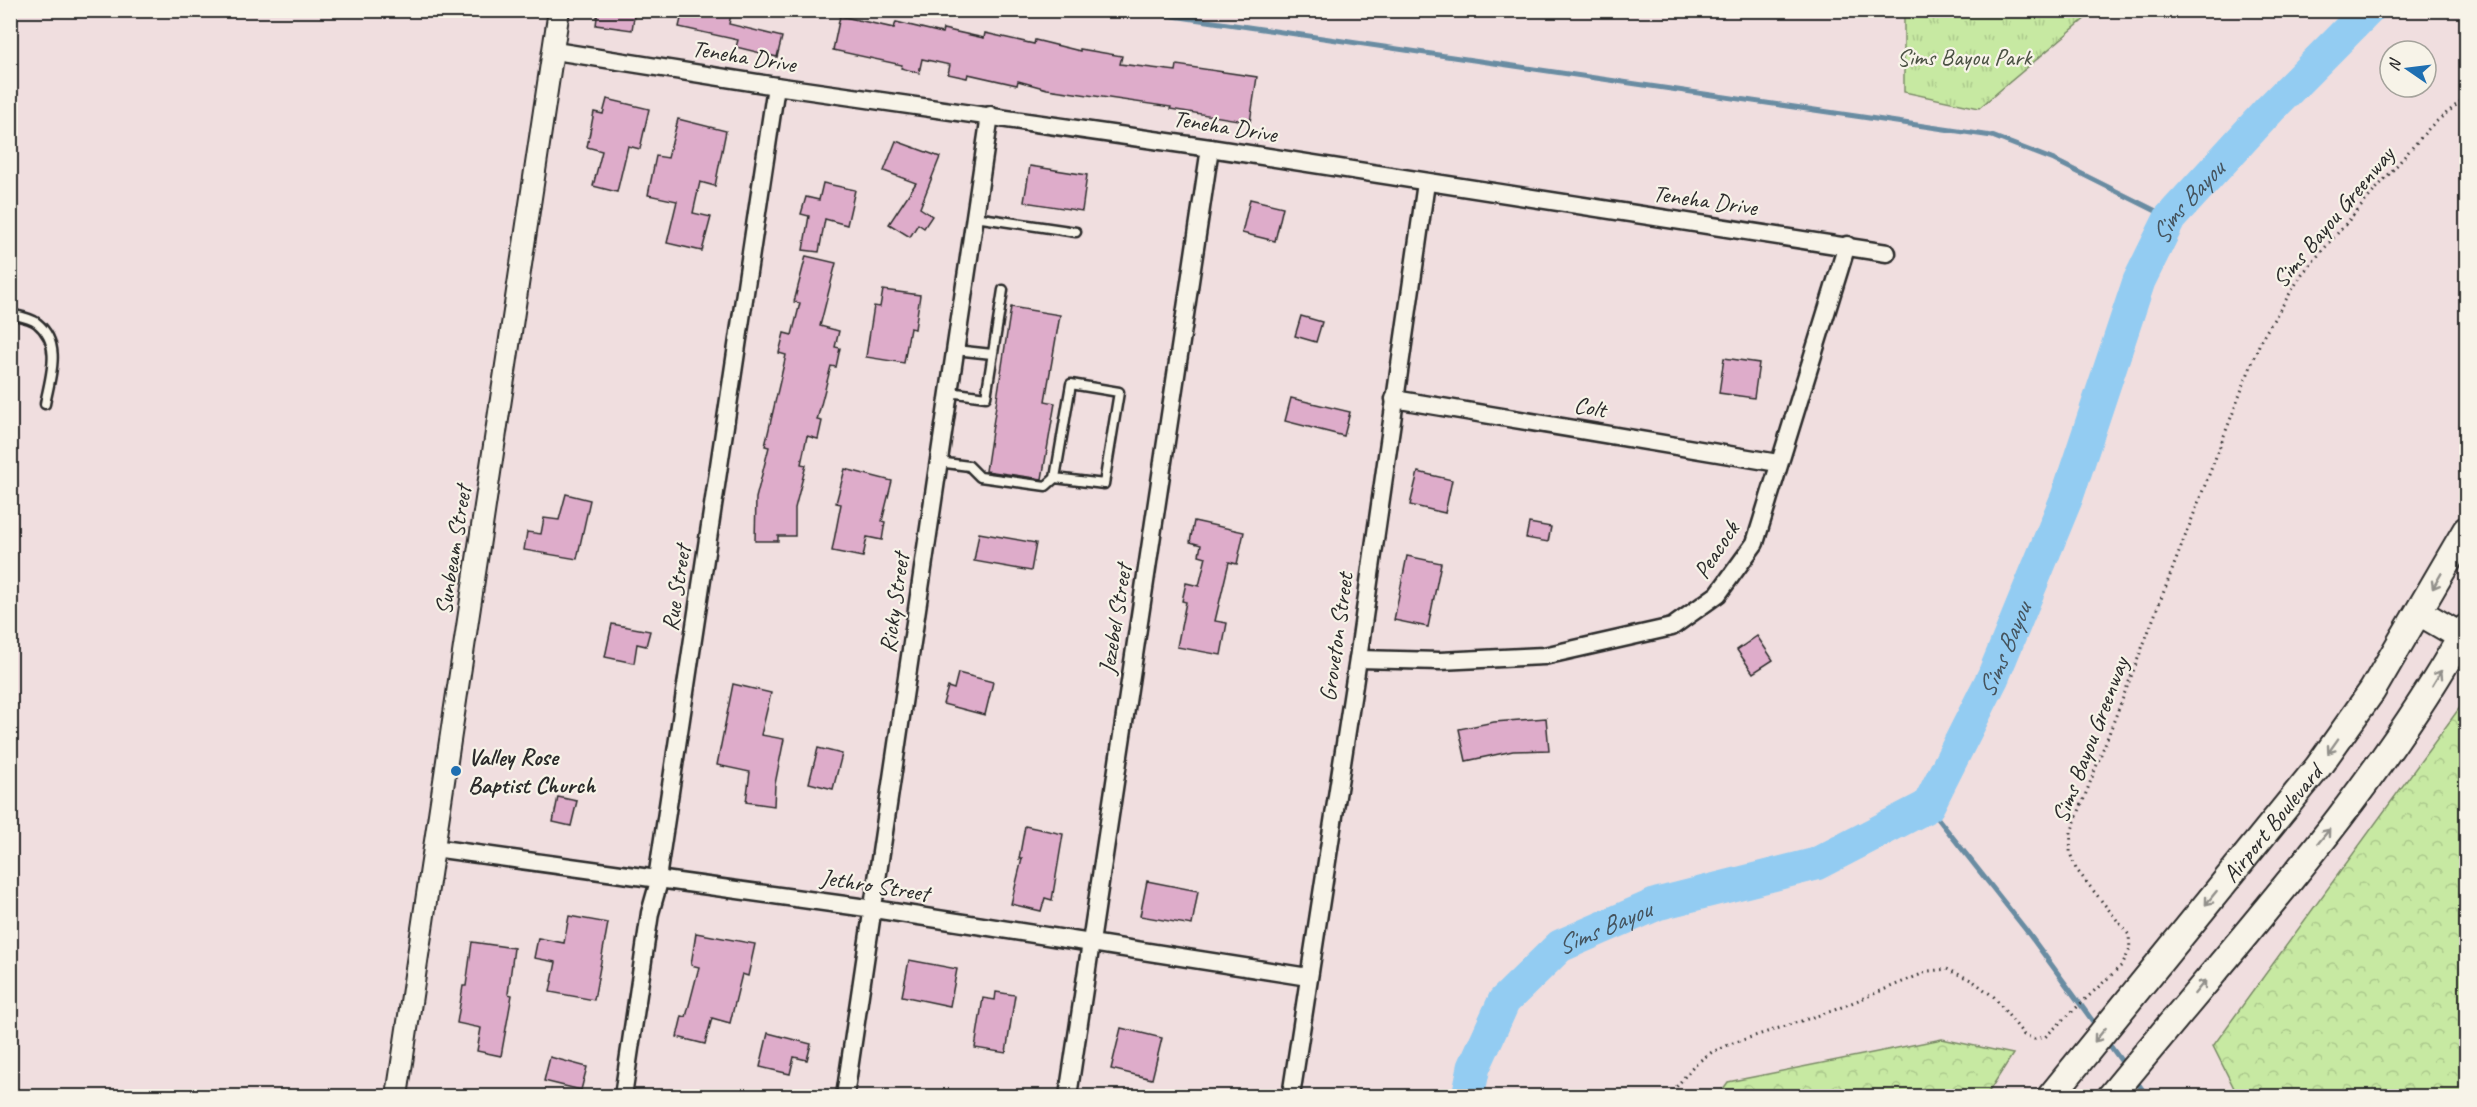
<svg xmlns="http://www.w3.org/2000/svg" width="2477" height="1107" viewBox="0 0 2477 1107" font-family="Caveat,sans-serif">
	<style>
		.grass { fill: url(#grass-tufts); stroke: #798a66; stroke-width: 1.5 }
		.forest { fill: url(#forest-crowns); stroke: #798a66; stroke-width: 1.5 }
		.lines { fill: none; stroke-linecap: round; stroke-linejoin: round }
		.stream { stroke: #698ca2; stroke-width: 5 }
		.river { stroke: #93ccf2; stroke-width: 33 }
		.building { fill: #deacca; stroke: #2b2b2b; stroke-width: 1.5 }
		.service-casing { stroke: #2b2b2b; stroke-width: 13 }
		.minor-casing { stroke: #2b2b2b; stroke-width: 21 }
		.tertiary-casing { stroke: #2b2b2b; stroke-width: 24 }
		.primary-casing { stroke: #2b2b2b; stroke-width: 30 }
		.path { stroke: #2b2b2b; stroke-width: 3; stroke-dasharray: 1.5 4.5; stroke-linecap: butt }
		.service { stroke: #f7f3e8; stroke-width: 8 }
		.minor { stroke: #f7f3e8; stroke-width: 16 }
		.tertiary { stroke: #f7f3e8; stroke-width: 20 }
		.primary { stroke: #f7f3e8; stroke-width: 26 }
		.oneway { stroke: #918f8a }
		.poi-dot { fill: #1f6fb2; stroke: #f7f3e8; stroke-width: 2 }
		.labels { text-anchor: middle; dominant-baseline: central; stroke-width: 4.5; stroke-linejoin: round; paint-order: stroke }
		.street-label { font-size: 24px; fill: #2b2b2b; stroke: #f7f3e8 }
		.park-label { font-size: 24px; fill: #4a5143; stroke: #f7f3e8 }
		.poi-label { font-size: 24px; font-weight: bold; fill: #2b2b2b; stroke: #f7f3e8; text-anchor: start }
		.water-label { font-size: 26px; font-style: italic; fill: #45535d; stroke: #f7f3e8 }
	</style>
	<defs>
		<pattern id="grass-tufts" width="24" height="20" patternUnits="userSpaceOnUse" patternTransform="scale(1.5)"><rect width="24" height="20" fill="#c7e9a2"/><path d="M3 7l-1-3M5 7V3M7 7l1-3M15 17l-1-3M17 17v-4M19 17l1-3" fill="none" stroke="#abc88c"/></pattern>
		<pattern id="forest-crowns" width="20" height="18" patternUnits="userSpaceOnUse" patternTransform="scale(1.5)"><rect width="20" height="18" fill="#c7e9a2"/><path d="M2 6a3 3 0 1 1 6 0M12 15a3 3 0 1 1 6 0" fill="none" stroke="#abc88c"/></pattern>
	</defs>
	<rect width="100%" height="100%" fill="#f0dedf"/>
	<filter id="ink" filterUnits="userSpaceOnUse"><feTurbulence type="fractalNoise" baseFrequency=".0167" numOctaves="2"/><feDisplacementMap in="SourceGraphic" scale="12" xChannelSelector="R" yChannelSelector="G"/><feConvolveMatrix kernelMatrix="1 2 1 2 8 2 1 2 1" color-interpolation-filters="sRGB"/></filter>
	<g filter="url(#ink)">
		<path class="grass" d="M1904,11v-1l190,1 -115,97 -75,-16z"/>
		<g class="forest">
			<path d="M2466,699v397h-228l-25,-50z"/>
			<path d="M1942,1039l71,15 -27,42h-268l10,-14z"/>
		</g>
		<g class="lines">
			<g class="stream">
				<path d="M1132,10l860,126 62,24 116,58"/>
				<path d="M1928,806l98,124 71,97"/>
				<path d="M2106,1040l19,26"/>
				<path d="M2134,1078l13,18"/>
			</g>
			<path class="river" id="s1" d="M1468,1096l6,-29 30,-66 56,-55 97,-42 159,-40 112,-58 65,-129 74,-180 72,-216 31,-63 100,-109 98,-99"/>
		</g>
		<g class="building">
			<path d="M598,10h37l-3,20 -36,-5z"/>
			<path d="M683,10h49l-3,14 53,13 -5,20 -41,-10 2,-7 -59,-13z"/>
			<path d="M840,16l54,12 2,-6 46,11 1,-4 41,9 1,-5 49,11 1,-4 45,11v-2l42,7 -2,8 56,7 1,-6 80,12 -7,45 -80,-13 1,-2 -124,-18 -29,-8 -1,4 -49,-11 -1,4 -19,-4 2,-9 -28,-6 -3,14 -18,-5 1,-3 -69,-15z"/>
			<path d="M607,99l42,10 -9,40 -12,-3 -11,46 -24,-6 9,-35 -15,-4 7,-35 9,2z"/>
			<path d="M678,119l48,12 -11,55 -15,-4 -7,31 18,4 -9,34 -35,-8 10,-42 -29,-6 8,-39 12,2z"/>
			<path d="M896,141l44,16 -20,51 12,8 -8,12 -6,-4 -8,13 -21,-13 27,-41 -32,-12z"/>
			<path d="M1030,166l57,9 -5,36 -58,-9z"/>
			<path d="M823,183l32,7 -8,35 -22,-6 -6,33 -16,-2 6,-34 -8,-2 5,-17 13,3z"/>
			<path d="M1250,199l33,8 -8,34 -33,-8z"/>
			<path d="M806,256l30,7 -16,63 19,5 -4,16 5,1 -4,19 -5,-1 -14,54 5,1 -4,18 -11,-3 -6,28 5,1 -11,43v28h-17v5h-23l1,-43 13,-51 -4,-1 21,-91 -7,-2 5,-20 8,2 8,-32 -6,-1z"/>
			<path d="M883,290l37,5 -5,34 -5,-1 -6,35 -38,-6 8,-51 6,1z"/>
			<path d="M1011,307l49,8 -15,86 10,2 -13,76 -56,-8z"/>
			<path d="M1301,316l21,6 -6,20 -21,-6z"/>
			<path d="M1724,358l35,5 -5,35 -35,-5z"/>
			<path d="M1291,398l59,14 -6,24 -59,-15z"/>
			<path d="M845,469l47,12 -10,40 3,1 -3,18 -15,-3 -4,20 -31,-6 9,-47 -5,-1z"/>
			<path d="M1418,472l34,8 -7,33 -35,-8z"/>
			<path d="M566,494l24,6 -13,59 -53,-9 3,-18 14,2 3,-16 15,2z"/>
			<path d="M1194,521l50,11 -7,32 -8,-2 -14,59 12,2 -6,32 -44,-8 9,-45 -4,-1 4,-18 13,3 7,-29 -7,-2 2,-10 -11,-3z"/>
			<path d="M1529,523l22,4 -3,15 -22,-4z"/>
			<path d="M979,533l57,10 -5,28 -57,-10z"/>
			<path d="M1407,556l34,7 -13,64 -34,-7z"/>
			<path d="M612,624l38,7 -4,15 -9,-2 -3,19 -29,-6z"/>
			<path d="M1757,636l16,24 -20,13 -16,-23z"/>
			<path d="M958,673l35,9 -8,33 -42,-11 5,-17 6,2z"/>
			<path d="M733,684l38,9 -10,42 23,4 -9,45 -1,22 -28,-4 4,-30 -33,-7z"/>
			<path d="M1546,718l3,32 -36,1 -47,10 -7,-32 35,-7z"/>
			<path d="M818,748l24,6 -9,35 -24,-6z"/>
			<path d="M558,797l19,4 -6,25 -18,-4z"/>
			<path d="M1025,826l38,8 -11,66 -7,-2 -4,13 -30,-7 11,-45h-3z"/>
			<path d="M1147,881l51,10 -6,34 -52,-9z"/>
			<path d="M569,916l39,7 -14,77 -44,-8 6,-30 -22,-4 4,-20 26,5z"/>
			<path d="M696,933l59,11 -7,32 -6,-2 -12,49 -18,-5 -7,26 -28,-7 5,-21 4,1 13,-50 -8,-2z"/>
			<path d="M472,942l42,6 -6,46 4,1 -11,61 -24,-5 4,-23 -24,-5 6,-37h3z"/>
			<path d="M909,960l48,9 -7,37 -48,-10z"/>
			<path d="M996,992l19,3 -9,58 -31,-5 8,-50 12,2z"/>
			<path d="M1121,1028l41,10 -10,41 -41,-10z"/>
			<path d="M768,1033l43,11 -4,16 -13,-3 -4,17 -30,-7z"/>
			<path d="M550,1057l37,10 -6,23 -37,-9z"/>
		</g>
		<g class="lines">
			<defs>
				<g id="service">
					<path d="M975,217l101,15"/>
					<path d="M10,314c8,2 21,4 27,9 26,21 13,54 8,81"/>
					<path d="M955,350l37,4"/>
					<path d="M949,392l37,5 17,-107"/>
					<path d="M938,462l31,4 11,11 66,9 9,-8 49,6 15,-92 -48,-8 -16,94"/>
				</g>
				<g id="minor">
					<path d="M555,51l221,35 434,62 677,105"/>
					<path d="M1394,399l384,64"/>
					<path d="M1358,659l82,2 104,-5 128,-29 46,-33 37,-51 92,-298"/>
					<path d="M434,848l440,61 434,68"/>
					<path d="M623,1096l27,-183 10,-35 -2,-6 118,-786"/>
					<path d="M845,1096l145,-981"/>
					<path d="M1068,1096l142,-948"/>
					<path d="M1291,1096l67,-437 68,-476"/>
				</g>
				<path id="tertiary" d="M397,1096l162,-1086"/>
				<g id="primary">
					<path d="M2419,612l43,25"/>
					<path id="s2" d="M2051,1096l267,-329 54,-76 94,-161"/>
					<path d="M2111,1096c123,-151 259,-296 355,-468"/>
				</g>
			</defs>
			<use href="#service" class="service-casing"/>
			<use href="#minor" class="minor-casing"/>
			<use href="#tertiary" class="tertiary-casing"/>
			<use href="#primary" class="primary-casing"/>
			<path class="path" d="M1669,1096l25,-31 18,-13 21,-9 99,-32 97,-40 18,-2 26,12 21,16 30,38 10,4 11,-2 78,-73 7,-15 -1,-14 -53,-66 -6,-16 1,-21 190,-492 41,-66 129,-148 35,-29"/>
			<use href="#service" class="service"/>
			<use href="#minor" class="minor"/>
			<use href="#tertiary" class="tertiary"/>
			<use href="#primary" class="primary"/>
		</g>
		<defs><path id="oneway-shaft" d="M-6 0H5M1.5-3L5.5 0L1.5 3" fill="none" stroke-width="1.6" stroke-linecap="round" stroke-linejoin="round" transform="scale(1.5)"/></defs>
		<g class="oneway">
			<use href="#oneway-shaft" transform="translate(2437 581) rotate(120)"/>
			<use href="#oneway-shaft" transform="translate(2437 678) rotate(-59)"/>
			<use href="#oneway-shaft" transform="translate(2333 746) rotate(125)"/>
			<use href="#oneway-shaft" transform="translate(2324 836) rotate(-51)"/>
			<use href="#oneway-shaft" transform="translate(2211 898) rotate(129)"/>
			<use href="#oneway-shaft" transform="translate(2200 987) rotate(-51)"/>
			<use href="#oneway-shaft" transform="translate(2100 1035) rotate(129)"/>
		</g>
	</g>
	<circle class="poi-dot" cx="456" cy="771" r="6"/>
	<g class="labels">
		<g class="street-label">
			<text transform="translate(744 56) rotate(9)">Teneha Drive</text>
			<text transform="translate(1225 126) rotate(9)">Teneha Drive</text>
			<text transform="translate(1705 200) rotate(8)">Teneha Drive</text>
			<text transform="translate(2333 217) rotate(-50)">Sims Bayou Greenway</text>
			<text transform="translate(1590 407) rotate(10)">Colt</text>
			<text transform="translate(453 550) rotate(-81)">Sunbeam Street</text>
			<text transform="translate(1716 550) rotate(-57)">Peacock</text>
			<text transform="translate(676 588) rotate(-81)">Rue Street</text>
			<text transform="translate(894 603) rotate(-82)">Ricky Street</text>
			<text transform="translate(1115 619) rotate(-81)">Jezebel Street</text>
			<text transform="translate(1336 637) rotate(-82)">Groveton Street</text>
			<text transform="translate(2090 740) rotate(-69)">Sims Bayou Greenway</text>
			<text stroke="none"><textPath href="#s2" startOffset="351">Airport Boulevard</textPath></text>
			<text transform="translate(875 885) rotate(9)">Jethro Street</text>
		</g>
		<g class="park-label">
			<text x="1964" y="57">Sims Bayou Park</text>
		</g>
		<g class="poi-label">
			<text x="468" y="757">Valley Rose<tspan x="468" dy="28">Baptist Church</tspan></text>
		</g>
		<g class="water-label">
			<text stroke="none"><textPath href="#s1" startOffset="1236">Sims Bayou</textPath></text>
			<text stroke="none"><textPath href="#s1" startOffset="750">Sims Bayou</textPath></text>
			<text stroke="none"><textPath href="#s1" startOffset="228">Sims Bayou</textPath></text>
		</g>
	</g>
	<rect width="2477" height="1107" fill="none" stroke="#f7f3e8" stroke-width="36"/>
	<rect x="18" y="18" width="2441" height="1071" fill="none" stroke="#2b2b2b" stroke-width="2" filter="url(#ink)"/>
	<g transform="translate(2408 69) rotate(284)"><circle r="28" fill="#f7f3e8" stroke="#a5a39c" stroke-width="1.5"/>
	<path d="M0-4.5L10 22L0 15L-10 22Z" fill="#1f6fb2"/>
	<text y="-9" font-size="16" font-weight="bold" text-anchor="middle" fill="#2b2b2b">N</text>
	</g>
</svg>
